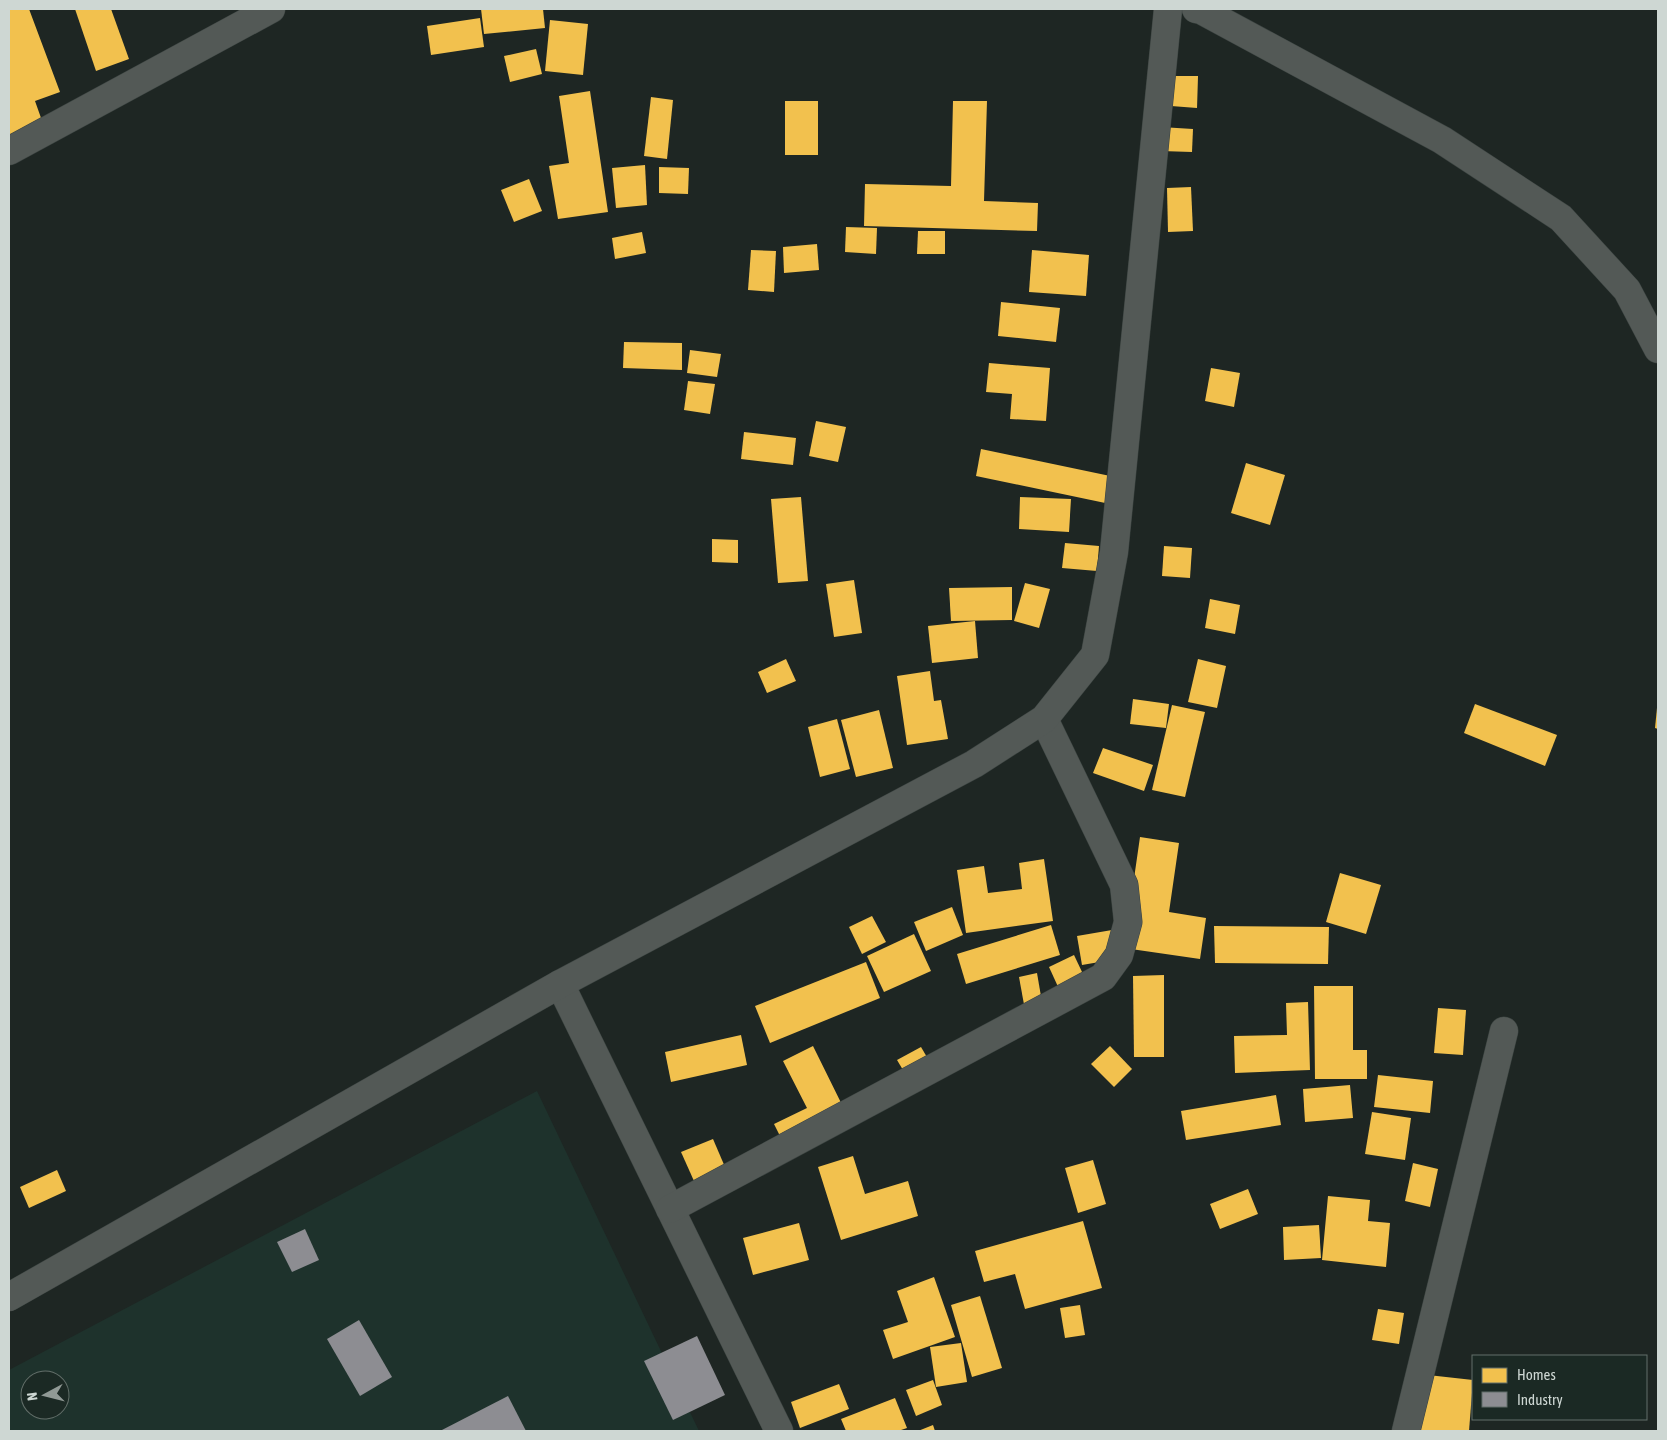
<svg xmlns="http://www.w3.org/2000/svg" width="1667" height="1440" viewBox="0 0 1667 1440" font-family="'Asap Condensed',sans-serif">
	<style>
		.built { fill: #1e322c; fill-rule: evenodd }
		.homes { fill: #f2c14e }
		.industry { fill: #8d8d92 }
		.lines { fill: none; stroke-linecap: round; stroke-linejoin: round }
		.minor-casing { stroke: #3b4340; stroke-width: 29 }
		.minor { stroke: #535956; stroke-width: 28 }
	</style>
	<rect width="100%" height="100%" fill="#1e2623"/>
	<path class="built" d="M537,1091l162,340h-690v-61zM30,1380h30v30h-30z"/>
	<g class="homes">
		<path d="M9,9h20l31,83 -25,9 11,31 -37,15z"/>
		<path d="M75,9h36l18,50 -33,12z"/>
		<path d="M481,9h62l2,19 -61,6z"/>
		<path d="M480,18l4,29 -53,8 -4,-29z"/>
		<path d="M550,20l38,4 -5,51 -38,-4z"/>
		<path d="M536,49l6,25 -32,8 -6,-26z"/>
		<path d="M1172,76h26l-1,32 -26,-2z"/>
		<path d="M590,91l18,121 -50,7 -9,-53 20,-3 -10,-67z"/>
		<path d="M651,97l22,3 -6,59 -23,-3z"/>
		<rect x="785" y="101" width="33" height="54"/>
		<path d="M953,101h34l-3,100 54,2 -1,28 -173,-5 1,-42 86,2z"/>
		<path d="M1161,127l32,2 -1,23 -31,-1z"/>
		<path d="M645,165l2,40 -31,3 -4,-40z"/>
		<path d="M659,167l30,1 -1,26 -29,-1z"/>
		<path d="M529,179l13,32 -28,11 -13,-32z"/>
		<path d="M1191,187l2,44 -25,1 -1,-44z"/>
		<path d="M846,227l31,1 -1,26 -31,-2z"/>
		<path d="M918,231h27v23h-28z"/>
		<path d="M642,232l4,21 -31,6 -3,-21z"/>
		<path d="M817,244l2,26 -35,3 -1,-26z"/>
		<path d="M751,250l25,1 -2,41 -26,-2z"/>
		<path d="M1032,250l57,5 -3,41 -57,-4z"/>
		<path d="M1001,302l59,6 -4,34 -58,-6z"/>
		<path d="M624,342l58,1v27l-59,-2z"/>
		<path d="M690,350l31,4 -4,23 -30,-4z"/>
		<path d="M989,363l61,5 -4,53 -36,-2 2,-25 -26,-2z"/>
		<path d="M1211,368l29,5 -6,34 -29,-6z"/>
		<path d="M688,381l27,3 -5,30 -26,-4z"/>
		<path d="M816,421l30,6 -8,35 -29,-6z"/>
		<path d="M744,432l52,6 -3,27 -52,-6z"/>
		<path d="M981,449l134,28 -5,27 -134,-28z"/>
		<path d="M1246,463l39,12 -15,50 -39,-12z"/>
		<path d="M801,497l7,84 -30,2 -7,-84z"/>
		<path d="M1020,497l51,2 -2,33 -50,-3z"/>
		<path d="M712,539l26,1v23l-26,-1z"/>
		<path d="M1065,543l34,3 -2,25 -35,-3z"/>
		<path d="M1164,546l28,2 -2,30 -28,-2z"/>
		<path d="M854,580l8,53 -28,4 -8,-53z"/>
		<path d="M1025,583l25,6 -11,39 -25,-7z"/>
		<path d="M1012,587v33l-61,1 -2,-33z"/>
		<path d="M1210,599l30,6 -5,29 -30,-6z"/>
		<path d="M975,621l3,37 -46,5 -4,-37z"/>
		<path d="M786,659l10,22 -29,12 -9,-21z"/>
		<path d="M1198,659l28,7 -9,42 -29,-6z"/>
		<path d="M930,671l4,30 7,-1 7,39 -41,6 -10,-69z"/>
		<path d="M1133,699l36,5 -3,24 -36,-4z"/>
		<path d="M1475,704l82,31 -12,31 -81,-33z"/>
		<path d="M1172,705l33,7 -20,85 -33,-7z"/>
		<path d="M1657,708h1v21l-3,-1z"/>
		<path d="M879,710l14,58 -37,9 -15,-57z"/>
		<path d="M837,719l13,50 -30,8 -12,-50z"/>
		<path d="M1103,748l50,17 -9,26 -51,-18z"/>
		<path d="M1140,837l39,6 -10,69 37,6 -6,41 -76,-11z"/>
		<path d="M1044,859l9,62 -87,12 -9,-63 27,-4 4,27 34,-4 -3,-26z"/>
		<path d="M1340,873l41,12 -15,49 -40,-12z"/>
		<path d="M952,907l11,28 -37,16 -12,-29z"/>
		<path d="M872,916l14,26 -24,12 -13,-27z"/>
		<path d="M1051,925l9,30 -94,29 -9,-30z"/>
		<path d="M1214,926l115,1 -1,37 -113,-1z"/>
		<path d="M1112,930l5,29 -35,6 -5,-29z"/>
		<path d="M914,934l17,37 -47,21 -17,-36z"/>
		<path d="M1074,955l17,36 -26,11 -16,-35z"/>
		<path d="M866,962l14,36 -110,45 -15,-37z"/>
		<path d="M1037,973l6,35 -18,2 -6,-33z"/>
		<path d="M1164,975v82h-30l-1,-81z"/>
		<path d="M1314,986h39v64h14v29h-52z"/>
		<path d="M1308,1002l2,68 -75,3 -1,-37 53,-1 -1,-32z"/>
		<path d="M1438,1008l28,2 -3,45 -29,-2z"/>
		<path d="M741,1035l6,30 -76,17 -6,-30z"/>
		<path d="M813,1046l37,75 -62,31 -14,-28 33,-16 -24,-47z"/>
		<path d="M1110,1046l22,23 -18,18 -23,-23z"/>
		<path d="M921,1047l17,29 -23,14 -18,-30z"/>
		<path d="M1378,1075l55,6 -3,32 -56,-6z"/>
		<path d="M1350,1085l3,33 -48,4 -2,-33z"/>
		<path d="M1276,1095l5,30 -95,15 -5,-29z"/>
		<path d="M1372,1112l39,6 -6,42 -40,-6z"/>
		<path d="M713,1139l12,28 -31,14 -13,-29z"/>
		<path d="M853,1156l12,38 43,-13 10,35 -77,24 -23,-73z"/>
		<path d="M1093,1160l13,44 -28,9 -13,-45z"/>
		<path d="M1413,1163l25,6 -8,38 -25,-6z"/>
		<path d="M57,1170l9,21 -37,17 -9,-21z"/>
		<path d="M1248,1189l10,25 -38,15 -10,-25z"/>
		<path d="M1328,1196l42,4 -2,21 22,2 -4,44 -64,-7z"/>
		<path d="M1083,1221l19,67 -77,21 -10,-35 -31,8 -9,-31z"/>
		<path d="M799,1223l10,37 -56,15 -10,-37z"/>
		<path d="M1319,1225l2,33 -37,2 -1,-33z"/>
		<path d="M934,1277l21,60 -62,22 -10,-29 25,-8 -11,-31z"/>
		<path d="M980,1296l22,72 -30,9 -21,-72z"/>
		<path d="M1080,1305l5,30 -20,3 -5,-30z"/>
		<path d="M1378,1309l26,4 -5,31 -27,-4z"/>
		<path d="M961,1343l6,39 -31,5 -6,-40z"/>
		<path d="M1419,1374l54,6 -4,51h-56z"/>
		<path d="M933,1380l9,25 -26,11 -10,-26z"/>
		<path d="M839,1384l10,25 -49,19 -9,-26z"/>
		<path d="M895,1398l12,30 -9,3h-52l-5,-12z"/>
		<path d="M933,1425l2,6h-17z"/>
	</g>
	<g class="industry">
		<path d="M305,1229l14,31 -27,12 -15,-30z"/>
		<path d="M359,1320l33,57 -32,19 -33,-57z"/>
		<path d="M697,1336l28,59 -52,25 -29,-59z"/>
		<path d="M508,1396l18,35h-86z"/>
	</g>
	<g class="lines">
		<defs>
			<g id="minor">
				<path d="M1196,9l5,1 241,130 119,78 66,72 31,59"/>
				<path d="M9,151l262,-142"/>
				<path d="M560,984l219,447"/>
				<path d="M670,1209l433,-232 16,-22 9,-33 -4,-37 -80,-166"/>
				<path d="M9,1297l551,-313 414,-220 70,-45 51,-64 19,-103 54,-543"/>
				<path d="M1406,1431l98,-400"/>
			</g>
		</defs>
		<use href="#minor" class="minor-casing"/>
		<use href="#minor" class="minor"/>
	</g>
	<rect width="1667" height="1440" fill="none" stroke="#ced7d3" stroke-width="20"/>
	<rect x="1472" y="1355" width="175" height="65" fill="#1b2924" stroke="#636f6a"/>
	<rect x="1482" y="1368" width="25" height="15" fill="#f2c14e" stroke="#636f6a"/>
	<text x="1517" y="1380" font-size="15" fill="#ced7d3">Homes</text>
	<rect x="1482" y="1392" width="25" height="15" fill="#8d8d92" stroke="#636f6a"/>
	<text x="1517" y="1405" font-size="15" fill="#ced7d3">Industry</text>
	<g transform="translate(45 1395) rotate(263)"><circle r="24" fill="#1b2924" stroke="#636f6a"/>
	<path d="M0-4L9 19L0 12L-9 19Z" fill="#909995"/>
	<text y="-8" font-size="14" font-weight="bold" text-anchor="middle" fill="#ced7d3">N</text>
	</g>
</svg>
